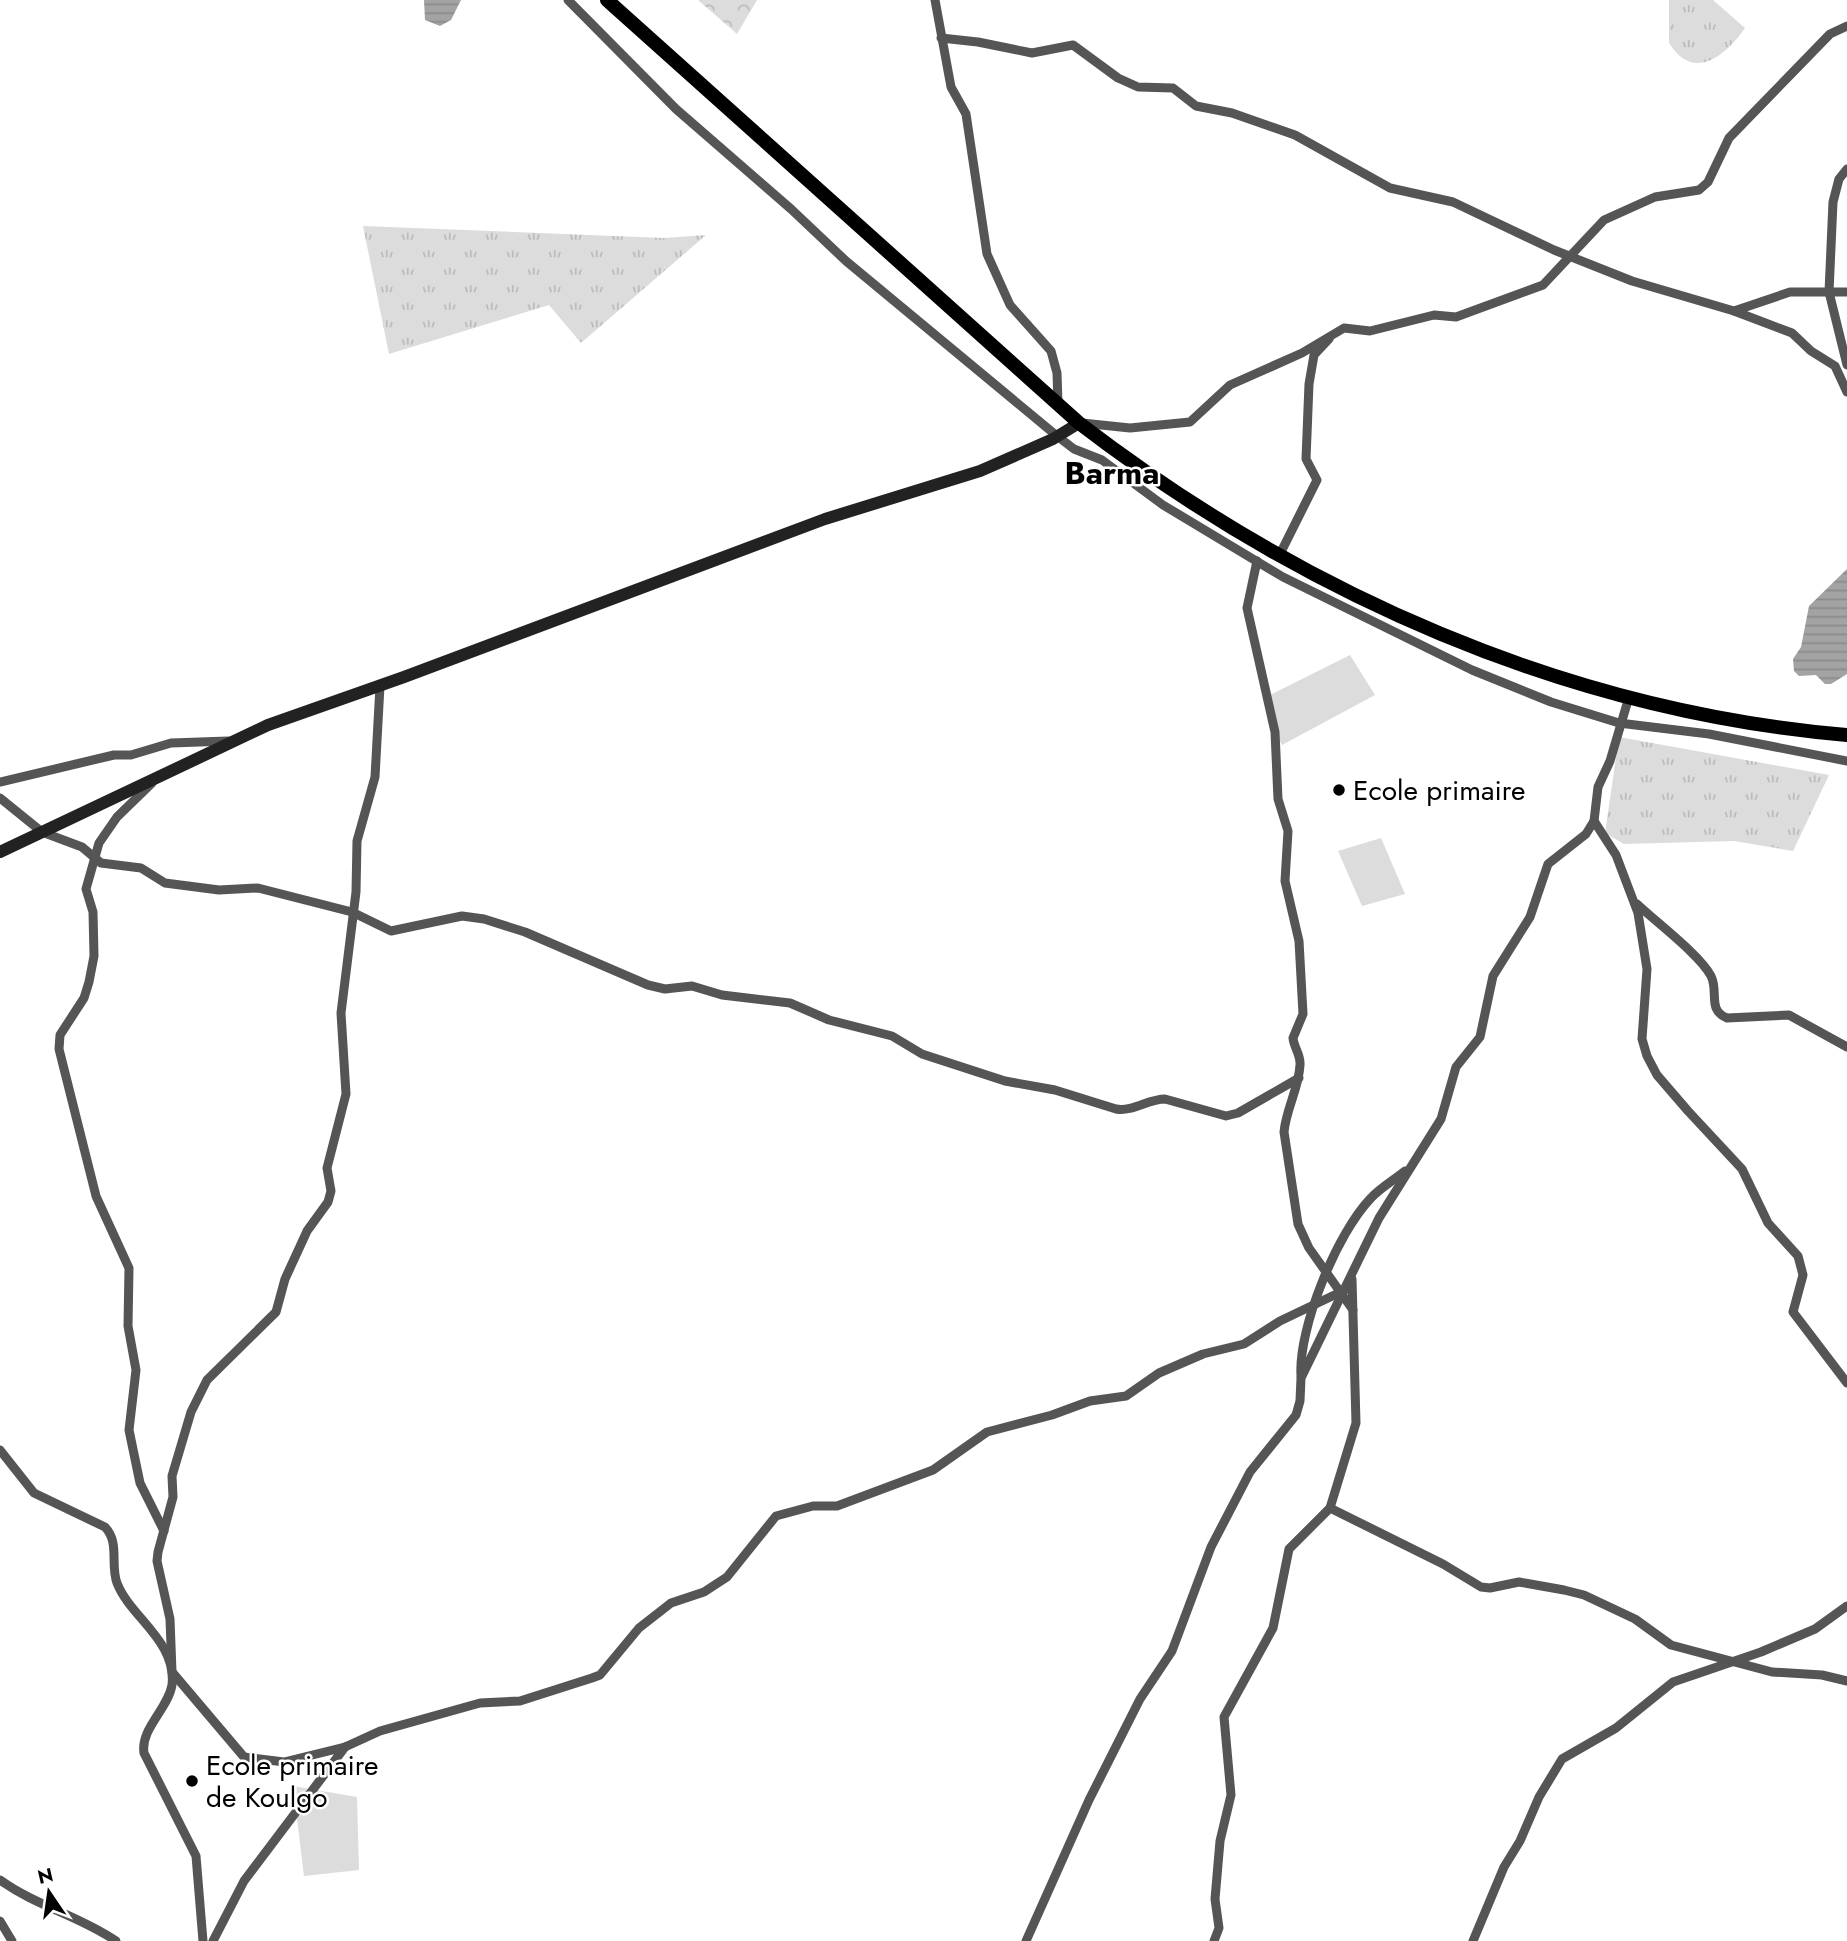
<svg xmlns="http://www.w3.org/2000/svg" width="1847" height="1941" viewBox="0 0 1847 1941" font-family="Jost,sans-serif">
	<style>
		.grass { fill: url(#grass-tufts) }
		.forest { fill: url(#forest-crowns) }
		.pitch { fill: #dcdcdc }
		.water { fill: url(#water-rules) }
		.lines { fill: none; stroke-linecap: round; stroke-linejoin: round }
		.street { stroke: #555; stroke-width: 9 }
		.secondary { stroke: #222; stroke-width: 12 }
		.primary { stroke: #000; stroke-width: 14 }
		.poi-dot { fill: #000; stroke: #fff; stroke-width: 2.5 }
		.labels { text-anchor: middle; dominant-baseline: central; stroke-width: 5; stroke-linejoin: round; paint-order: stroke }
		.poi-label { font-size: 28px; fill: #000; stroke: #fff; text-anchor: start }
		.quarter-label { font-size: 32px; font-weight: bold; fill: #000; stroke: #fff }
	</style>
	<defs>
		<pattern id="grass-tufts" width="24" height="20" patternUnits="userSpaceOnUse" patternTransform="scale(1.75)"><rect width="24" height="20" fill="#dcdcdc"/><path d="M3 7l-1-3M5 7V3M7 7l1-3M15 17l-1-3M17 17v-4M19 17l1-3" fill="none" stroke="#bbb"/></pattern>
		<pattern id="forest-crowns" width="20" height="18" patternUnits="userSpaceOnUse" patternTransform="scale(1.75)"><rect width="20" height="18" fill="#dcdcdc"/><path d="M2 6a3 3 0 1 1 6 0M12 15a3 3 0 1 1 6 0" fill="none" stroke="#bbb"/></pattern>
		<pattern id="water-rules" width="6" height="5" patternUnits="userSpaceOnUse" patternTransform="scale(1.75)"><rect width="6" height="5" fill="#a3a3a3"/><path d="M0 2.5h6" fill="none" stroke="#8b8b8b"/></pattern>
	</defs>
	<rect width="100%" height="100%" fill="#fff"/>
	<g class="grass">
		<path d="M1669,0h44l32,28c-19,27 -51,55 -76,15z"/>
		<path d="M363,226l301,12 42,-3 -125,108 -32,-38 -160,49z"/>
		<path d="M1619,737l210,38 -36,76 -59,-10 -110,3 -19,-11z"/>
	</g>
	<path class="forest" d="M698,0h59l-20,34z"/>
	<g class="pitch">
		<path d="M1350,655l25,40 -93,50 -7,-13 -9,-35z"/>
		<path d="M1381,838l24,56 -43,12 -24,-55z"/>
		<path d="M293,1786l64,11 2,73 -55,6z"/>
	</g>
	<g class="water">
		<path d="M424,0h37l-10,20 -11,6 -15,-6z"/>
		<path d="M1847,569v105l-16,10h-6l-9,-9 -17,1 -5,-5 -1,-12 8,-12 8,-41z"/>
	</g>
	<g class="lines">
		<g class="street">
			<path d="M568,0l108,109 115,100 55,52 211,175 17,13 28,11 61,45 120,72 189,93 79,32 68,21 90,11 138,27"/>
			<path d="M935,0l16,87 15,27 21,140 23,51 41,46 6,22 1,31"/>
			<path d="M941,38l37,4 54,11 41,-8 45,33 20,9 35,1 23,18 36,7 63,22 95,53 63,14 101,48 78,31 102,30 58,22 19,18 24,15 12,26"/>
			<path d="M1847,169l-8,10 -6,23 -4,90 18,73"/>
			<path d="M1734,311l56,-19h57"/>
			<path d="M1082,423l48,5 60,-6 40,-37 72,-32 42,-25 26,3 64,-16 22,2 87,-32 61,-65 51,-23 44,-7 9,-8 21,-44 101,-104 17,-8"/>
			<path d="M1279,556l38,-76 -11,-21 3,-75 5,-29 15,-16"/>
			<path d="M1257,561l-10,47 28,124 3,67 10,32 -3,50 14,60 4,73 -10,24c1,10 8,17 7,27 -1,23 -14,44 -16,67l14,92 11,24 44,62"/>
			<path d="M380,686l-5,91 -18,64 -1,51 -15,121 5,81 -19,74 4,23 -3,11 -21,29 -22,48 -9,33 -69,68 -16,32 -19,64 1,21 -15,55 -1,9 13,58 2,53 72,85 40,5 61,-15 35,-16 100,-28 40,-2 72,-23 8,-3 39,-47 32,-25 33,-11 23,-15 49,-61 37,-10h24l96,-36 54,-38 65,-17 38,-14 36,-5 33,-23 44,-19 41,-10 36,-23 67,-32"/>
			<path d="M0,782l114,-27h17l40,-12 57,-2"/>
			<path d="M152,783l-35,34 -18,26 -13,46 7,23 1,44 -5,26 -5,16 -24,37 -1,14 37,147 33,72 -1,58 8,44 -7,60 11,53 24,48"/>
			<path d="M0,798l42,34 40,15 19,16 40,5 24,15 54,7 39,-2 94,24 39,19 71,-15 22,3 41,13 123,53 17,4 27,-3 30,9 68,8 39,17 63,16 30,18 83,27 50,9 61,19c17,3 32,-10 49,-10l61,17 12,-3 61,-35"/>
			<path d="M1594,821l22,34 22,58 9,56 -5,70 5,17 10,19 31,36 54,58 26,54 30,33 5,19 -10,37 54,71"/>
			<path d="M1637,904c19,18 63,51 74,72 8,16 -4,34 16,42l62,-3 58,32"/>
			<path d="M1301,1376c-3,-48 36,-143 70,-178 9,-10 23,-18 34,-27"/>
			<path d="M0,1450l34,43 71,34c15,16 5,37 12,56 13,34 60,58 55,102 -4,24 -32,44 -28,68l52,103 7,85"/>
			<path d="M1330,1508l113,56 38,23 9,1 29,-6 45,8 20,5 51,24 36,26 101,27 50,3 25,6"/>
			<path d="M0,1880c36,26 80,36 116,61"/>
			<path d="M0,1921l12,20"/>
			<path d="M213,1941l31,-60 101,-134"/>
			<path d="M1026,1941l63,-141 51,-101 32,-48 39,-104 39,-75 46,-57 4,-14 1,-23 78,-160 62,-99 15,-52 24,-30 13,-61 37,-59 18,-53 38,-30 8,-13 4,-34 12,-26 19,-64"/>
			<path d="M1214,1941l5,-13 -4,-29 5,-58 11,-46 -7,-78 49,-89 16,-79 41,-41 26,-85 -4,-144"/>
			<path d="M1473,1941l31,-74 16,-26 19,-44 23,-38 54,-31 57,-46 88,-30 54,-23 32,-23"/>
		</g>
		<path class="secondary" d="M0,852l268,-127 136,-48 421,-158 155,-48 73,-32 26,-16"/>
		<path class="primary" d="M607,0l472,423c222,170 486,288 768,312"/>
	</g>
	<g class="poi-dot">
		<circle cx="1339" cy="790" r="7"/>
		<circle cx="192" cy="1781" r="7"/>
	</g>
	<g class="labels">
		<g class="poi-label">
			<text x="1353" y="790">Ecole primaire</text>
			<text x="206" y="1765">Ecole primaire<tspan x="206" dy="32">de Koulgo</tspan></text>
		</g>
		<g class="quarter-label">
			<text x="1112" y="473">Barma</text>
		</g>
	</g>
	<g transform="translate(49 1892) rotate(347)" stroke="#ffffff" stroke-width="5" paint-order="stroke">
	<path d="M0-5L12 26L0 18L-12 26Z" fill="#000000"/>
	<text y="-10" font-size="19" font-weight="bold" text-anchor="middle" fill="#000000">N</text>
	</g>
</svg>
